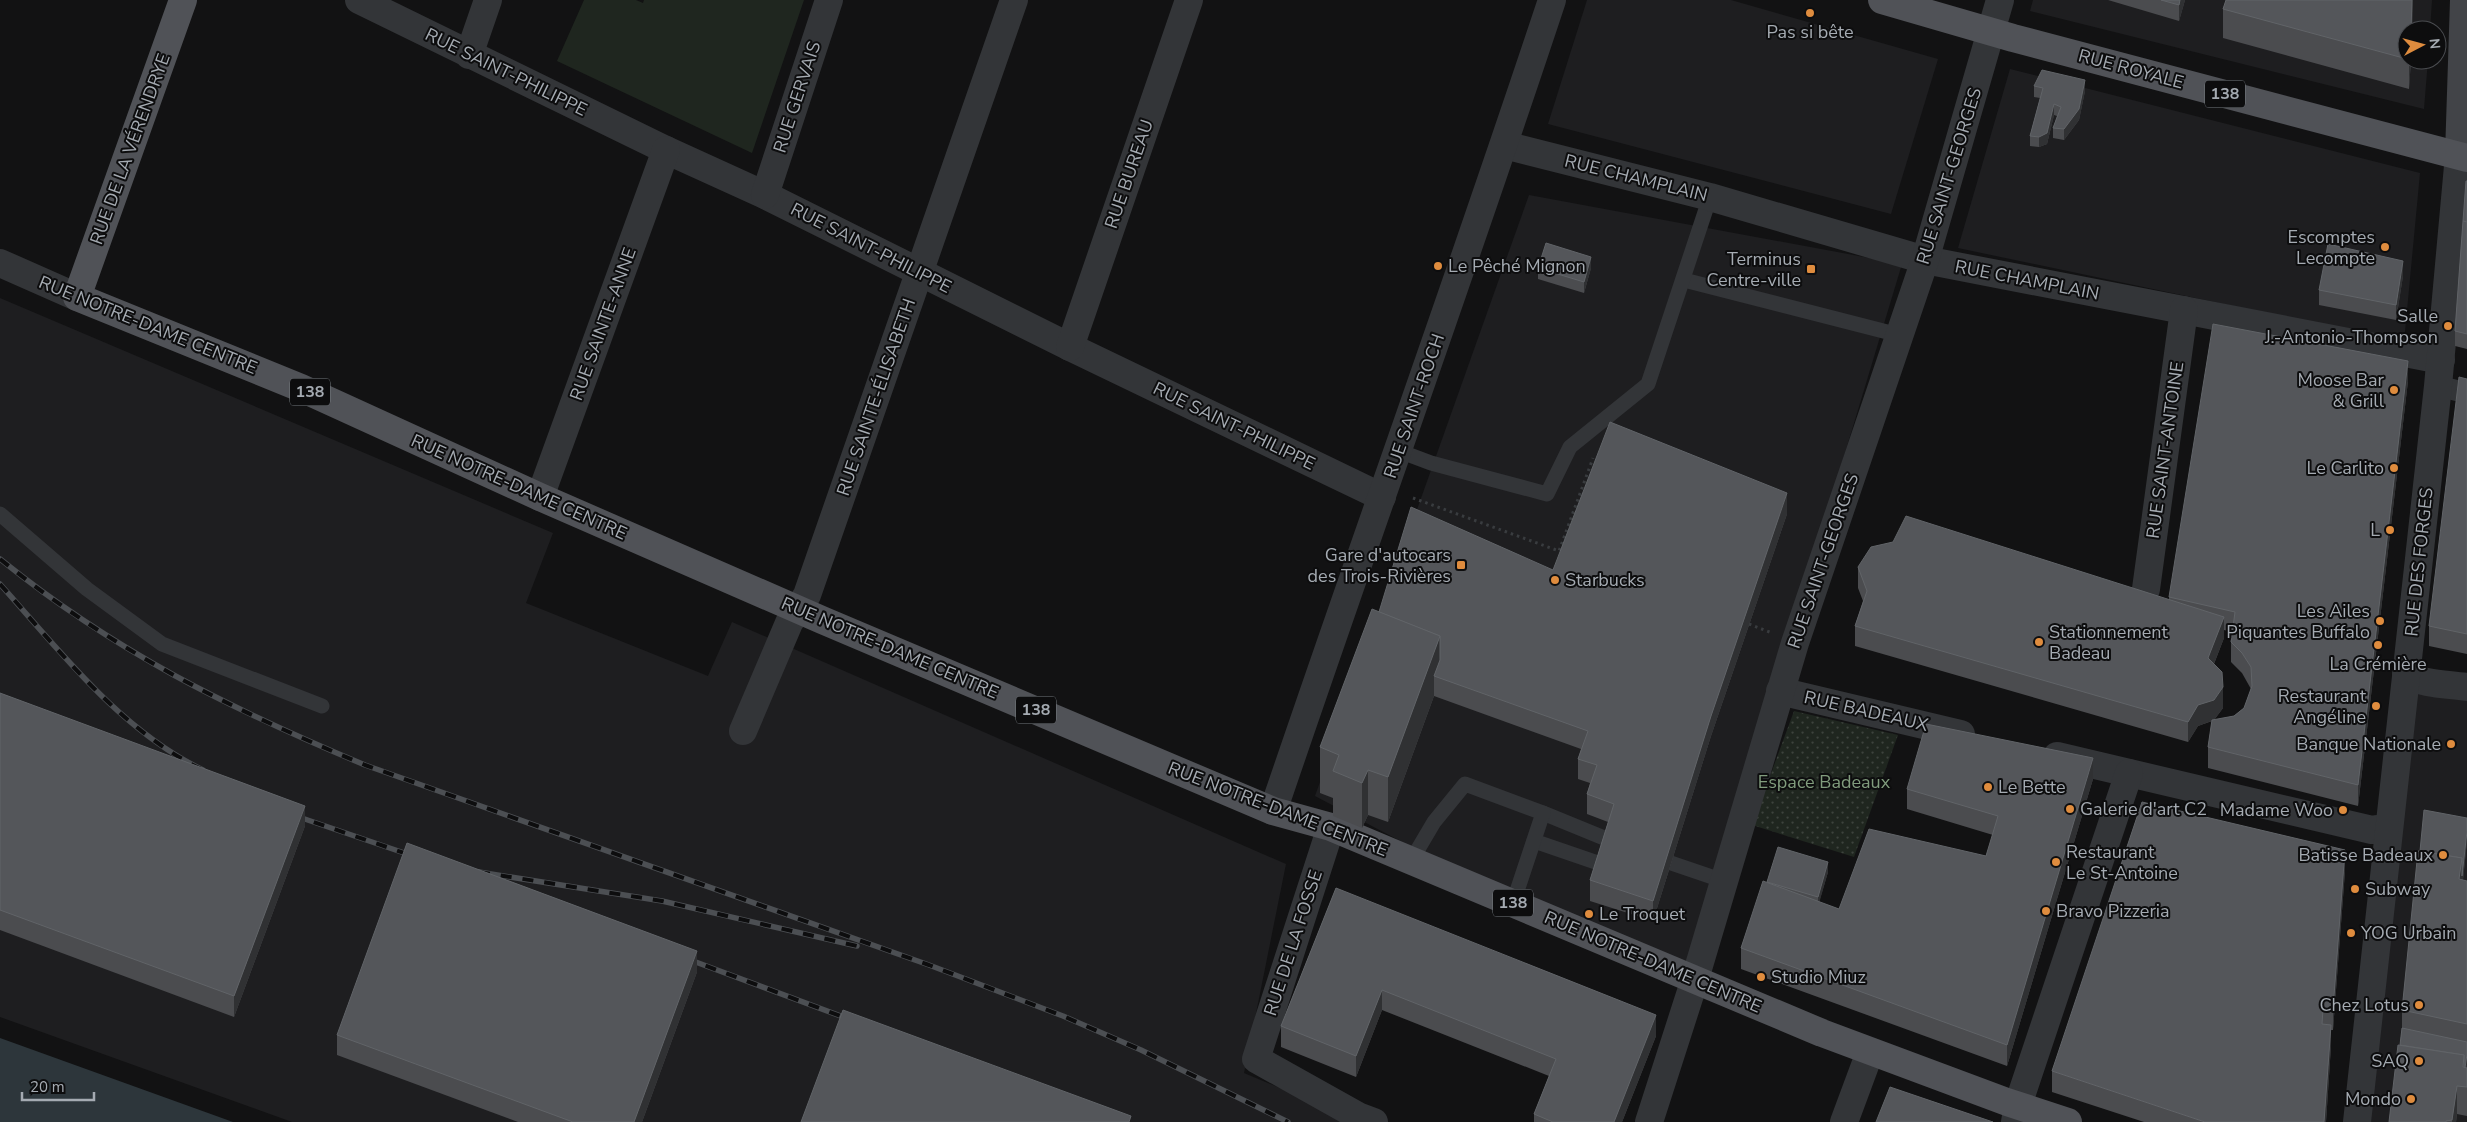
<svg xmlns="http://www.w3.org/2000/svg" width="2467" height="1122" viewBox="0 0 2467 1122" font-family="'Nunito Sans',sans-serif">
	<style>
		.built { fill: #1e1e20 }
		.grass { fill: #1f261f }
		.park { fill: url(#park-dots) }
		.water { fill: #2d363b }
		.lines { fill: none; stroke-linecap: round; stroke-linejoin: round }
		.path { stroke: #393c3f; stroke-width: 3; stroke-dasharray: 2.5 4; stroke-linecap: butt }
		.service { stroke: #333538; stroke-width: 15 }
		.pedestrian { stroke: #333538; stroke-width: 21 }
		.minor { stroke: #333538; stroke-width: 28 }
		.tertiary { stroke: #333538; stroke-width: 28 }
		.secondary { stroke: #424448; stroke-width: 28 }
		.primary { stroke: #505257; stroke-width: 28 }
		.rail-casing { stroke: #4c4f53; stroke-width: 5.5 }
		.rail { stroke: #0d0d0e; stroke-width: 4; stroke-dasharray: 11; stroke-linecap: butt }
		.wall { fill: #4b4c4f; fill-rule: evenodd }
		.shaded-wall { fill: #303133 }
		.building { fill: #54565a; stroke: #616468 }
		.poi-dot { fill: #df8c3e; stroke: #0d0d0e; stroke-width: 2 }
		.labels { text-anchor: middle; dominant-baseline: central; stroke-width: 4; stroke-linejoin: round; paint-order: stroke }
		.shield { fill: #0d0d0e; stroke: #777c81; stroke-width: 1 }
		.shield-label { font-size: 16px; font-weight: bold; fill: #a5abb2 }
		.poi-label { font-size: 18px; fill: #a5abb2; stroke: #0d0d0e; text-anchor: end }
		.street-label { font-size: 18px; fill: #a5abb2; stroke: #0d0d0e }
		.park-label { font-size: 18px; fill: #819c7d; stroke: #0d0d0e }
	</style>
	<defs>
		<pattern id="park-dots" width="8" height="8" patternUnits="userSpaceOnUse" patternTransform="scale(1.25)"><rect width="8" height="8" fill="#1f261f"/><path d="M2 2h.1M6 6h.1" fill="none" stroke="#3d433d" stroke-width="1.8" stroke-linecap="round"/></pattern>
	</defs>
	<rect width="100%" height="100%" fill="#121213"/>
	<g class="built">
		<path d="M1587,0h144l207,59 -47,155 -343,-90z"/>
		<path d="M2033,0h399l-2,30h-23v30h21l-4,49 -394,-98z"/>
		<path d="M2010,69l410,104 -16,169 -446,-94z"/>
		<path d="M1529,195l373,69 -219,726 -368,-194z"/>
		<path d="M0,298l553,235 -27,70 182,73 24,-54 554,242 -42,209 118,49h-1070l-292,-105z"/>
		<path d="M2404,680l63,10v432h-107z"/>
	</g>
	<path class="grass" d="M584,0h52l7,3 1,-3h160l-52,153 -195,-92z"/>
	<path class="park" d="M1794,711l104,24 -44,122 -102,-32z"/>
	<path class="water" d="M0,1038l233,84h-233z"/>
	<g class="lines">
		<g class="path">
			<path d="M1413,498l146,53 34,-93"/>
			<path d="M1749,624l23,9"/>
		</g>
		<g class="service">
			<path d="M1684,280l215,55"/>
			<path d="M1399,451l32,12 116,31 23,-47 78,-63 62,-187"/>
			<path d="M0,514l87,75 75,55 160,62"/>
			<path d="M1543,813l66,27"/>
			<path d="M1534,841l67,23"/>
			<path d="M1411,861l23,-39 31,-38 78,29 -30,90"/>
			<path d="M1671,863l53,18"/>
		</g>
		<path class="pedestrian" d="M2438,386l29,7"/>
		<g class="minor">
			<path d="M359,0l307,150 99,45 305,152 312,150"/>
			<path d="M469,55l19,-55"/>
			<path d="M1504,145l206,52 215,63 516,100"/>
			<path d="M765,195l64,-195"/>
			<path d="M0,263l77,34"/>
			<path d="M1070,347l119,-347"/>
			<path d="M540,497l126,-347"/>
			<path d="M2146,589l38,-279"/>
			<path d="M2406,675c17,9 41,9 61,12"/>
			<path d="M1780,691l181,43"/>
			<path d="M743,731l46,-108 18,-28 207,-595"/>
			<path d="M2057,756l315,74 5,-1 11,5"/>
			<path d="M1331,827l-75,232 102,57 16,6"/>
			<path d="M1844,1122l26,-70"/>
			<path d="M2015,1122l3,-17 111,-332"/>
			<path d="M2357,1122l81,-736 21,-231"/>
		</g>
		<g class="tertiary">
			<path d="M1273,811c92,-271 189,-539 279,-811"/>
			<path d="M1649,1122l46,-143 100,-336 130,-383 75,-260"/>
		</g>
		<path class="secondary" d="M2459,155l5,-155"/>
		<g class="primary">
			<path d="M183,0l-106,297 224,91 239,109 282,123 451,191 58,16 491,206 185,69 61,20"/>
			<path d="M1882,0l131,38 454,120"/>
		</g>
		<defs>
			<g id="rail">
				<path d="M0,559c115,93 229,149 365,206l564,200 134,51 78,34 147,72"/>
				<path d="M0,584c60,67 120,146 203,186"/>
				<path d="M293,815l123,42"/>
				<path d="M479,872l183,29 195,45"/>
				<path d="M685,958l169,63"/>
			</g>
		</defs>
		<use href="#rail" class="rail-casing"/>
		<use href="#rail" class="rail"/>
	</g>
	<g class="wall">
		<path d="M2108,0h77l-6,21z"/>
		<path d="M2226,0h187l-1,30h-5v30h4l-2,29 -186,-51v-29z"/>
		<path d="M2034,86l51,5 -6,29 -15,20 -11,-2v-10l4,-12 -3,-1 -7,29 -8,3 -9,-1v-10l10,-38 -6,-1z"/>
		<path d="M2467,181v168l-12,-3v-15l8,-110z"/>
		<path d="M1538,268h53l-7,25 -46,-14z"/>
		<path d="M2403,276l-7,44 -77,-15v-15z"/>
		<path d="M2467,379v275l-38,-8v-20z"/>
		<path d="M2408,381l-50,425 -150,-38v-21l4,-26 -14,5 -10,16 -333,-96v-20l8,-25 -5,-13v-21l311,33v-3zM2224,630l8,2 -1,10v20l11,11 9,16 -7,19 -10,8 -20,4 9,-12 -9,-44 10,-26z"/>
		<path d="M1787,514l-76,222 -58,185 -63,-20v-21l18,-58 -21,-8v-20l3,-11 -12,-4v-20l3,-10 -147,-53 -46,126 -20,-7 -6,13 -29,-12v-18l-13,-5v-46l59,-135z"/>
		<path d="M0,693l305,133 -71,191 -234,-87z"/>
		<path d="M2093,779l-86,287 -266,-97v-21l26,-66 61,-10 -9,30 20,7 147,-53 7,-21 -86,-26v-20z"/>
		<path d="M2467,841l-4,39 4,1v235l-10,-2 -1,8h-67l11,-77 2,-17v-18l18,-159z"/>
		<path d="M2345,871l-12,159h-2v16l-5,76h-182l-92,-30v-21z"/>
		<path d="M1336,888l320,148 -34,86h-88v-8l15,-38 -167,-66 -26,67 -75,-30v-21z"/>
		<path d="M697,972l-55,150h-124l-181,-67v-20z"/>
	</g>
	<g class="shaded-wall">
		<path d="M2180,0h5l-6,21v-16z"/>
		<path d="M2412,0h1l-1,30h-1z"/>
		<path d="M2409,60h2l-2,29z"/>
		<path d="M2085,80v11l-6,29 -15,20v-11z"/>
		<path d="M2054,104v11l-7,29 -8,3v-10z"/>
		<path d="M1591,257v11l-7,25v-11z"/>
		<path d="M2403,261v15l-7,44v-15z"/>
		<path d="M2408,361v20l-50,425v-21z"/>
		<path d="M1787,493v21l-76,222 -58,185v-20l58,-185z"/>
		<path d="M2224,617v21l-16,41v-21z"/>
		<path d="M1440,636v42l-6,-2v20l-46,126v-45z"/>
		<path d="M2223,687v21l-9,12 -16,6 -10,16v-20l10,-17z"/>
		<path d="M2093,758v21l-86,287v-21z"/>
		<path d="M1368,770v45l-6,13v-45z"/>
		<path d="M305,806v20l-71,191v-21z"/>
		<path d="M2467,831v10l-5,46 -3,-8z"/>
		<path d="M2345,850v21l-12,159v-21z"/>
		<path d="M1828,862v10l-10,35v-10z"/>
		<path d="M697,951v21l-55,150h-8z"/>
		<path d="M1382,990v20l-26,67v-21z"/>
		<path d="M1656,1015v21l-34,86h-8z"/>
		<path d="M2331,1025v21l-5,76h-2z"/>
		<path d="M2467,1054v10l-3,23 -1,-20 1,-12z"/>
		<path d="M2457,1086v28l-1,8h-4z"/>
	</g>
	<g class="building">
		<path d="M2161,0h19l-1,5z"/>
		<path d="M2226,0h186l-1,30h-4v29l-184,-50z"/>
		<path d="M2042,70l43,10 -6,29 -15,20 -11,-1 8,-21 -7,-3 -7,29 -8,4 -9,-1 13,-48 -9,-2z"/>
		<path d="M2466,181h1v41l-4,-1z"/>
		<path d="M2463,221l4,1v112l-12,-3z"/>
		<path d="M1546,243l45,14 -7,25 -46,-14z"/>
		<path d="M2328,244l75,17 -7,44 -77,-15z"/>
		<path d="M2213,324l195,37 -50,424 -150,-38 4,-27 22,-4 10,-8 8,-22 -1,-19 -9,-14 -11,-11 4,-30 -66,-15z"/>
		<path d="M2459,377l8,2v255l-38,-8z"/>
		<path d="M1610,422l177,71 -76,223 -58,185 -63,-21 24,-76 -27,-10 10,-29 -19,-6 10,-28 -154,-55 6,-16v-24l-61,-24 32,-105 142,63z"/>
		<path d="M1906,516l318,101 -16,41 14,14 1,15 -9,13 -16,5 -10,17 -333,-96 12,-35 -9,-24 13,-20 22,-5z"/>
		<path d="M1372,609l68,27 -52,141 -20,-7 -6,13 -29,-12 6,-16 -19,-8z"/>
		<path d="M0,693l305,113 -71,190 -234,-86z"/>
		<path d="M1926,724l167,34 -86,287 -266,-97 22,-67 76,28 30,-80 117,27 12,-40 -91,-27z"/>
		<path d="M2142,802l203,48 -12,159h-10l-1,15 9,1 -7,97h-119l-153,-51z"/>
		<path d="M2424,810l43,8v13l-5,45v-18l-42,-7z"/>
		<path d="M407,843l290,108 -63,171h-61l-236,-87z"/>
		<path d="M1778,847l50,15 -10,35 -51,-15z"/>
		<path d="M2418,851l44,7 -3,21 8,2v143l-65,-14z"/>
		<path d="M1336,888l320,127 -42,107h-61l-19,-8 22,-55 -174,-69 -26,66 -75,-30z"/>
		<path d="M843,1010l288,106 -2,6h-328z"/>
		<path d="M2402,1028l65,14v12l-2,14 -1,-1v-12l-64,-10z"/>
		<path d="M2398,1045l66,10 -1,12 4,1v19l-10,-1 -5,34 -6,1v1h-57z"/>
		<path d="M1890,1087l103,35h-117z"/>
	</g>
	<g class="poi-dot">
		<circle cx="1810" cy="13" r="5"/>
		<circle cx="2385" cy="247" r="5"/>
		<circle cx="1438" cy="266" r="5"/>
		<rect x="1806" y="264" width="10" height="10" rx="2.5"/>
		<circle cx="2448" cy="326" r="5"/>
		<circle cx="2394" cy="390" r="5"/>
		<circle cx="2394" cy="468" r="5"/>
		<circle cx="2390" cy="530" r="5"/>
		<rect x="1456" y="560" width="10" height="10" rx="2.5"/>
		<circle cx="1555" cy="580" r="5"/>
		<circle cx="2380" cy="621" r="5"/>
		<circle cx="2039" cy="642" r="5"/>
		<circle cx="2378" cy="645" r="5"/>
		<circle cx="2376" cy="706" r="5"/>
		<circle cx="2451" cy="744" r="5"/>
		<circle cx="1988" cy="787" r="5"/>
		<circle cx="2070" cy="809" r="5"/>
		<circle cx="2343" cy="810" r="5"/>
		<circle cx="2443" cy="855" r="5"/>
		<circle cx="2056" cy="862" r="5"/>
		<circle cx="2355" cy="889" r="5"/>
		<circle cx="2046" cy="911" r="5"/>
		<circle cx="1589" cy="914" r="5"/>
		<circle cx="2351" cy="933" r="5"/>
		<circle cx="1761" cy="977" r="5"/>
		<circle cx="2419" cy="1005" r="5"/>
		<circle cx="2419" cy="1061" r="5"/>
		<circle cx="2411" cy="1099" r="5"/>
	</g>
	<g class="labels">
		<g class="shield">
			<rect x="2205" y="80.5" width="40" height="27" rx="4"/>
			<rect x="290" y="378.5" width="40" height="27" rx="4"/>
			<rect x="1016" y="696.5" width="40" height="27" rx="4"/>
			<rect x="1493" y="889.5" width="40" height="27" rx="4"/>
		</g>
		<g class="shield-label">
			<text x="2225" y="94">138</text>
			<text x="310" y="392">138</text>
			<text x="1036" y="710">138</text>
			<text x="1513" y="903">138</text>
		</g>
		<g class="poi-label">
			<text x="1810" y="32" text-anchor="middle">Pas si bête</text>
			<text x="2375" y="237">Escomptes<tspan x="2375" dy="21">Lecompte</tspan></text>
			<text x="1801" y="259">Terminus<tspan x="1801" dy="21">Centre-ville</tspan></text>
			<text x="1448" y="266" text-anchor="start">Le Pêché Mignon</text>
			<text x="2438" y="316">Salle<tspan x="2438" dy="21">J.-Antonio-Thompson</tspan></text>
			<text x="2384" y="380">Moose Bar<tspan x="2384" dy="21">&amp; Grill</tspan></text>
			<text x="2384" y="468">Le Carlito</text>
			<text x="2380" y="530">L</text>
			<text x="1451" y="555">Gare d'autocars<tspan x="1451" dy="21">des Trois-Rivières</tspan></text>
			<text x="1565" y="580" text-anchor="start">Starbucks</text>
			<text x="2370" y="611">Les Ailes<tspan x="2370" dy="21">Piquantes Buffalo</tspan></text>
			<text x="2049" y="632" text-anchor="start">Stationnement<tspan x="2049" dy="21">Badeau</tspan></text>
			<text x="2378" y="664" text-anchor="middle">La Crémière</text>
			<text x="2366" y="696">Restaurant<tspan x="2366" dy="21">Angéline</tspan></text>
			<text x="2441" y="744">Banque Nationale</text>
			<text x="1998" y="787" text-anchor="start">Le Bette</text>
			<text x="2080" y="809" text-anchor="start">Galerie d'art C2</text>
			<text x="2333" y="810">Madame Woo</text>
			<text x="2066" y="852" text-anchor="start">Restaurant<tspan x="2066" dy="21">Le St-Antoine</tspan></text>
			<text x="2433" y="855">Batisse Badeaux</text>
			<text x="2365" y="889" text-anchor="start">Subway</text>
			<text x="2056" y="911" text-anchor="start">Bravo Pizzeria</text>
			<text x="1599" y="914" text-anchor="start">Le Troquet</text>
			<text x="2361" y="933" text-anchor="start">YOG Urbain</text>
			<text x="1771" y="977" text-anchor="start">Studio Miuz</text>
			<text x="2409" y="1005">Chez Lotus</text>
			<text x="2409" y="1061">SAQ</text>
			<text x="2401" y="1099">Mondo</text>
		</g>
		<g class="street-label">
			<text transform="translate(2131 69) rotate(15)">RUE ROYALE</text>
			<text transform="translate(506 72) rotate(26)">RUE SAINT-PHILIPPE</text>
			<text transform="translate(797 97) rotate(-72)">RUE GERVAIS</text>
			<text transform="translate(130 149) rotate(-70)">RUE DE LA VÉRENDRYE</text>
			<text transform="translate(1129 174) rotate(-71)">RUE BUREAU</text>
			<text transform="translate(1949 176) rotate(-73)">RUE SAINT-GEORGES</text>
			<text transform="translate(1636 178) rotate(14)">RUE CHAMPLAIN</text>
			<text transform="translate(871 248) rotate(27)">RUE SAINT-PHILIPPE</text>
			<text transform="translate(2027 280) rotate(11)">RUE CHAMPLAIN</text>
			<text transform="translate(603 324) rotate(-70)">RUE SAINTE-ANNE</text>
			<text transform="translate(148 325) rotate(22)">RUE NOTRE-DAME CENTRE</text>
			<text transform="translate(876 397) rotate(-71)">RUE SAINTE-ÉLISABETH</text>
			<text transform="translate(1414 406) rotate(-71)">RUE SAINT-ROCH</text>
			<text transform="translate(1234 426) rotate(26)">RUE SAINT-PHILIPPE</text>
			<text transform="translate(2165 450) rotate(-82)">RUE SAINT-ANTOINE</text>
			<text transform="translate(519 487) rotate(24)">RUE NOTRE-DAME CENTRE</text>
			<text transform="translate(1823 561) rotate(-71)">RUE SAINT-GEORGES</text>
			<text transform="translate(2419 562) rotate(-84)">RUE DES FORGES</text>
			<text transform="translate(890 648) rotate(23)">RUE NOTRE-DAME CENTRE</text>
			<text transform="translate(1866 711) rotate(13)">RUE BADEAUX</text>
			<text transform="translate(1278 809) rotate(21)">RUE NOTRE-DAME CENTRE</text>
			<text transform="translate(1293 943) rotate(-72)">RUE DE LA FOSSE</text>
			<text transform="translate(1653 962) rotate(23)">RUE NOTRE-DAME CENTRE</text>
		</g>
		<g class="park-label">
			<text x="1824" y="782">Espace Badeaux</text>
		</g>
	</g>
	<g transform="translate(2422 45) rotate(84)"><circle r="24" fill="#0d0d0e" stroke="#4a4c50"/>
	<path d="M0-4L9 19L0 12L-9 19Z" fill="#df8c3e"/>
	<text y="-8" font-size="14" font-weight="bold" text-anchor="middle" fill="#a5abb2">N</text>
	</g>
	<path d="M22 1092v8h72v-8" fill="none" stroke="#a5abb2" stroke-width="2.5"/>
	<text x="30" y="1092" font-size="15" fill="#a5abb2" stroke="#0d0d0e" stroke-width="4" paint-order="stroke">20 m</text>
</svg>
